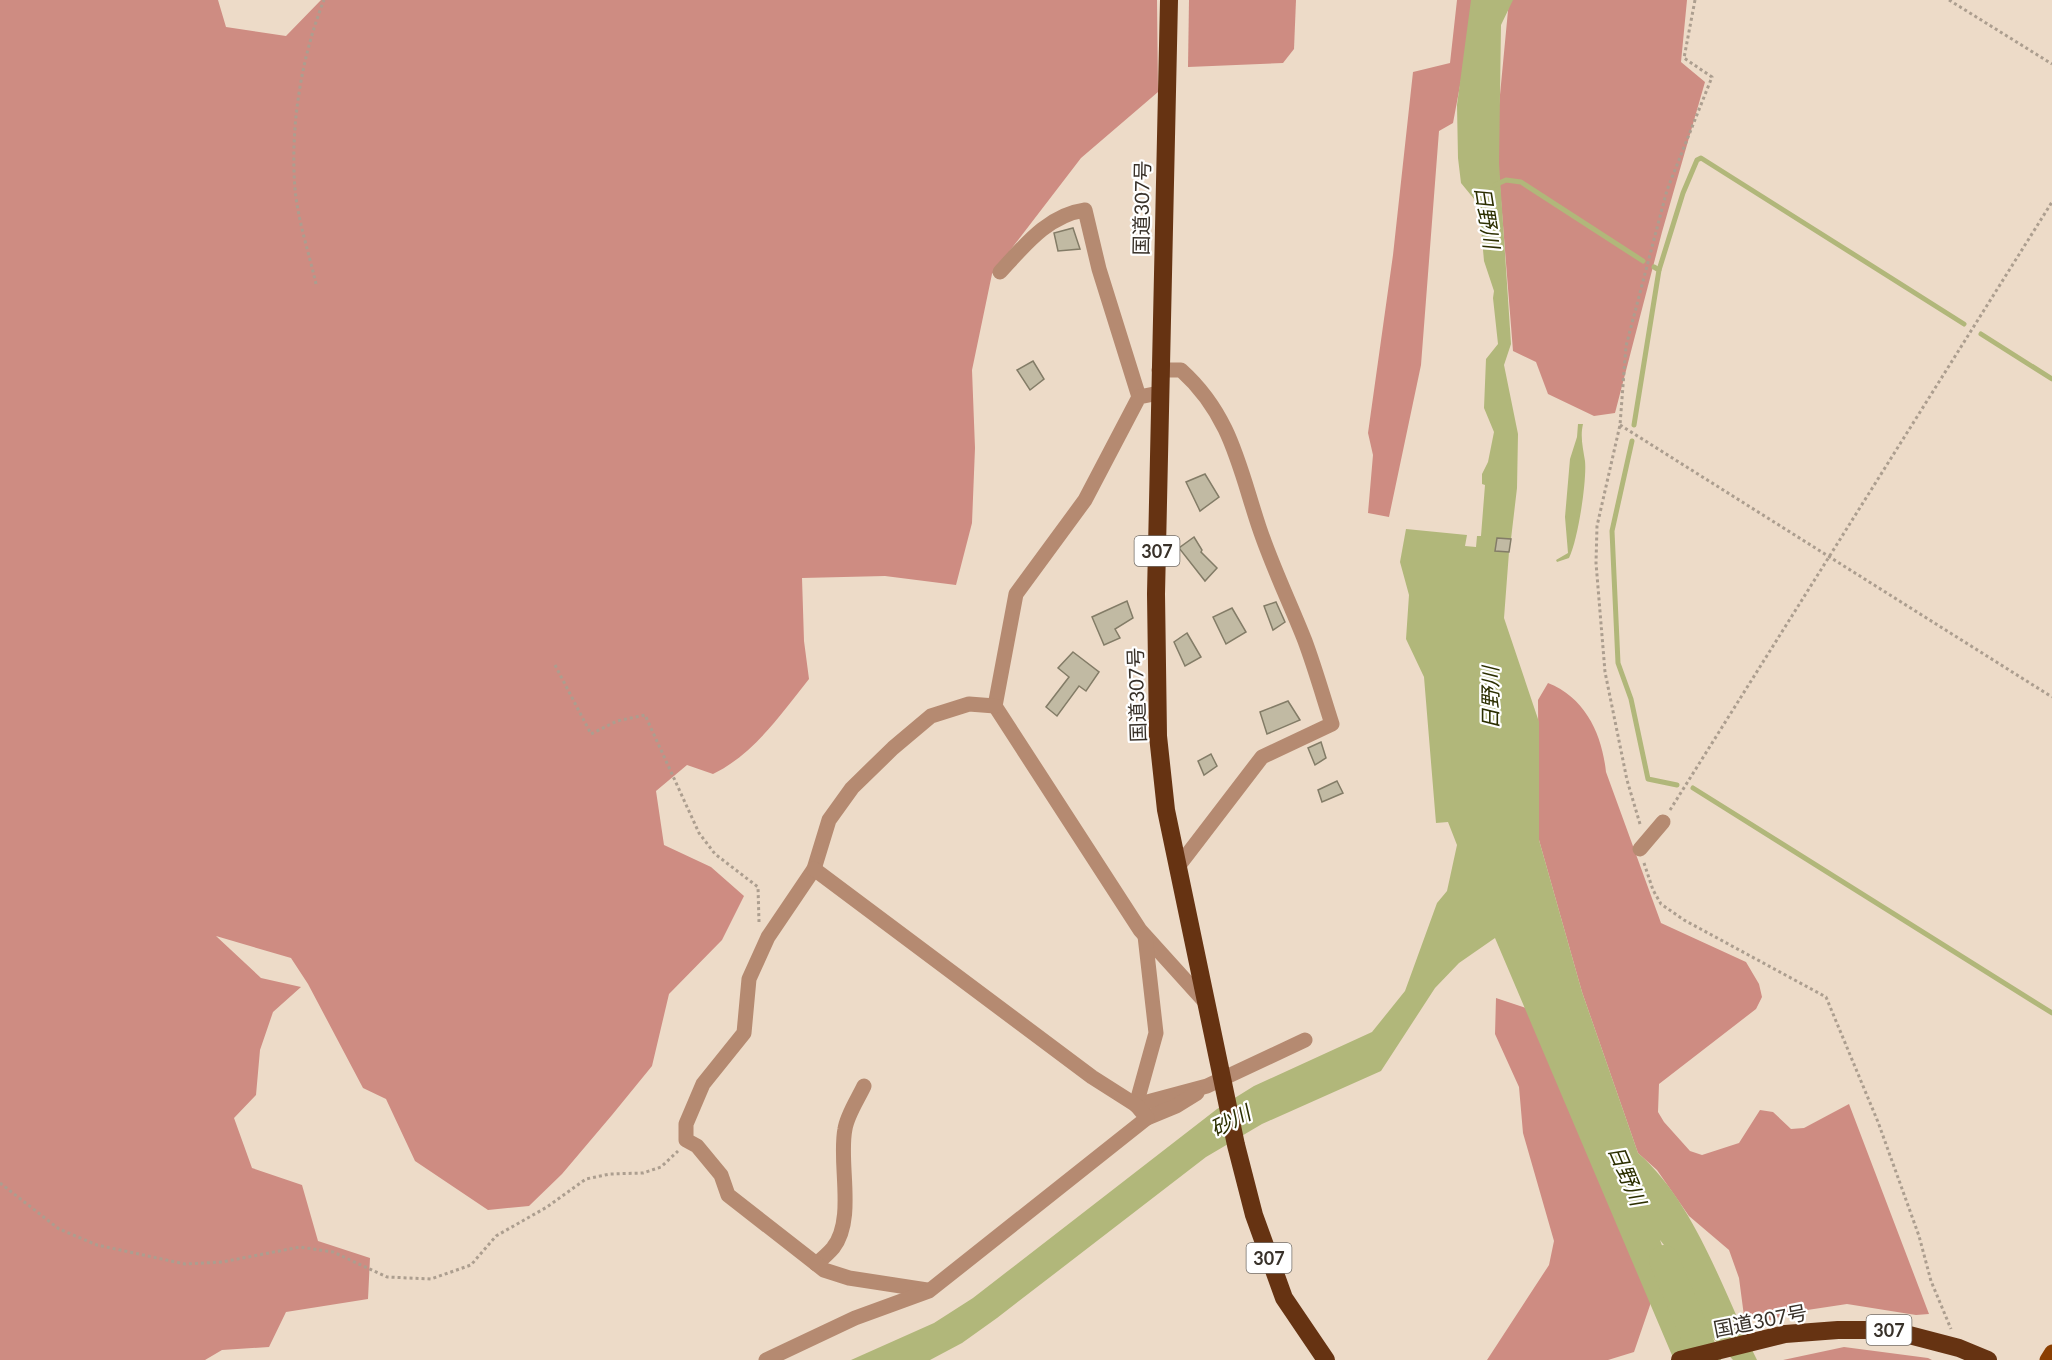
<svg xmlns="http://www.w3.org/2000/svg" width="2052" height="1360" viewBox="0 0 2052 1360" font-family="Lato,'Noto Sans JP',sans-serif">
	<style>
		.forest { fill: #ce8c82 }
		.water { fill: #b1b77a }
		.lines { fill: none; stroke-linecap: round; stroke-linejoin: round }
		.stream { stroke: #b1b77a; stroke-width: 5 }
		.river { stroke: #b1b77a; stroke-width: 30 }
		.building { fill: #c1baa3; stroke: #837c67; stroke-width: 1.5 }
		.path { stroke: #ac9e8f; stroke-width: 3; stroke-dasharray: 3 3; stroke-linecap: butt }
		.minor { stroke: #b58a71; stroke-width: 15 }
		.major { stroke: #8b3f01; stroke-width: 15 }
		.highway { stroke: #663312; stroke-width: 18 }
		.labels { text-anchor: middle; dominant-baseline: central; stroke-width: 4.5; stroke-linejoin: round; paint-order: stroke }
		.shield { fill: #fff; stroke: #746f69; stroke-width: 1.5 }
		.shield-label { font-size: 18px; font-weight: bold; fill: #383129 }
		.street-label { font-size: 20px; fill: #383129; stroke: #fff }
		.water-label { font-size: 21px; font-style: italic; fill: #2c2f00; stroke: #fff }
	</style>
	<rect width="100%" height="100%" fill="#eddbc8"/>
	<g class="forest">
		<path d="M0,0h218l8,27 60,9 35,-36h836l1,92 -77,66 -89,116 -20,96 3,78 -3,75 -16,62 -71,-9 -83,2 2,63 5,38c-28,35 -55,75 -96,95l-26,-9 -31,26 8,54 47,22 33,29 -22,44 -53,54 -17,72 -40,49 -50,59 -33,32 -41,4 -73,-49 -29,-62 -23,-11 -55,-104 -17,-26 -75,-22 45,42 40,9 -28,25 -13,38 -4,45 -22,23 18,50 50,17 16,56 52,17 -2,41 -82,13 -17,35 -47,3 -17,10h-205z"/>
		<path d="M1189,0h107l-2,49 -11,14 -95,4z"/>
		<path d="M1457,0h19l-23,123 -14,8 -18,234 -32,152 -21,-4 5,-58 -5,-22 25,-178 20,-183 37,-9z"/>
		<path d="M1509,0h178l-6,62 24,20 -43,150 -47,181 -21,3 -46,-22 -12,-32 -23,-11 -17,-214z"/>
		<path d="M1548,683c38,15 54,52 58,89l55,151 85,39 13,22 3,13 -6,12 -97,75 -1,28 6,10 26,29 12,4 37,-12 21,-33 13,2 18,17 13,-1 45,-24 80,210 -13,1 -69,-11 -53,8 -23,8 -27,-4 -5,-38 -10,-28 -40,-34 -32,-46 -19,-17 -56,-161 -43,-152 -1,-140z"/>
		<path d="M1496,998l42,14 121,267 -25,73 -26,8h-121l62,-95 5,-24 -31,-108 -4,-46 -24,-53z"/>
		<path d="M1844,1347l84,11 4,2h-149z"/>
	</g>
	<g class="water">
		<path d="M1471,0h42l-12,25 -2,138 12,181 -7,21 14,69 -1,54 -6,51 -14,-1 -2,12 14,2 -5,66 35,104v118l43,152 56,161c58,51 85,139 119,207h-24l-21,-23 -37,-78 -15,-19 44,120h-30l-179,-422 -36,25 -24,25 -54,83 -119,53 -56,33 -209,161 -35,25 -32,17h-79l83,-37 39,-25 244,-189 37,-23 118,-54 33,-41 32,-88 10,-12 10,-46 -9,-23 -12,1 -12,-146 -18,-38 3,-44 -9,-33 6,-33 61,6 -2,11 11,1 1,-11h4l4,-51 -3,-1v-10l6,-12 6,-30 -10,-24 2,-49 12,-15 -5,-46 1,-7 -10,-30 -5,-56 -18,-22 -3,-25 -1,-53z"/>
		<path d="M1578,424h5c-3,13 0,24 2,37 2,19 -7,79 -16,97l-12,4 -1,-2 12,-7 -3,-36 5,-58 7,-22z"/>
	</g>
	<g class="lines">
		<g class="stream">
			<path d="M1495,185l11,-5 15,2 122,79"/>
			<path d="M1659,270l24,-77 14,-33 4,-2 263,166"/>
			<path d="M1981,334l71,45"/>
			<path d="M1634,425l25,-155 -5,-3"/>
			<path d="M1632,441l-20,90 6,132 13,36 17,80 29,6"/>
			<path d="M1693,788l359,225"/>
		</g>
		<path class="river" d="M1664,1260l42,100"/>
	</g>
	<g class="building">
		<path d="M1073,228l7,21 -22,2 -4,-18z"/>
		<path d="M1033,361l11,18 -14,11 -13,-20z"/>
		<path d="M1205,474l14,23 -19,14 -14,-29z"/>
		<path d="M1194,537l8,13 -1,2 16,16 -12,13 -26,-33z"/>
		<path d="M1497,538l14,1 -2,13 -14,-1z"/>
		<path d="M1127,601l6,17 -18,11 5,9 -16,7 -12,-28z"/>
		<path d="M1276,602l9,20 -12,8 -9,-24z"/>
		<path d="M1232,608l14,24 -20,12 -13,-27z"/>
		<path d="M1187,633l14,24 -16,9 -11,-24z"/>
		<path d="M1073,652l26,20 -13,19 -7,-5 -22,30 -11,-9 23,-30 -11,-9z"/>
		<path d="M1288,701l12,19 -33,14 -7,-22z"/>
		<path d="M1321,742l5,16 -11,7 -7,-17z"/>
		<path d="M1211,754l6,12 -13,9 -6,-14z"/>
		<path d="M1337,781l6,12 -21,9 -4,-12z"/>
	</g>
	<g class="lines">
		<g class="path">
			<path d="M1949,0l103,64"/>
			<path d="M316,284c-7,-31 -18,-63 -21,-95 -5,-62 6,-131 29,-189"/>
			<path d="M1620,425l432,272"/>
			<path d="M555,665l36,69 26,-13 28,-6 54,118 16,21 43,33 1,35"/>
			<path d="M1670,810l382,-608"/>
			<path d="M1640,824l-13,-44 -22,-108 -9,-109 1,-37 23,-101 6,-79 41,-156 45,-113 -28,-19 11,-58"/>
			<path d="M1644,863l9,27 8,14 23,16 142,77 52,125 41,114 12,45 20,48"/>
			<path d="M0,1183l59,46 38,16 88,19 37,-2 78,-15 33,5 54,25 44,2 40,-14 25,-29 51,-29 39,-28 24,-5 33,-1 18,-6 17,-16"/>
		</g>
		<g class="minor">
			<path d="M1000,272c24,-26 48,-57 85,-62l14,59 40,128"/>
			<path d="M1159,370h22c50,45 58,97 78,157 13,39 31,76 46,114 10,27 18,55 27,83l-70,33 -85,111"/>
			<path d="M1159,393l-20,4 -54,103 -69,94 -21,112 145,224 66,73"/>
			<path d="M1640,849l23,-27"/>
			<path d="M1136,1105l71,-19 98,-46"/>
			<path d="M1136,1105l20,-72 -11,-97"/>
			<path d="M1147,1118l29,-12 21,-13"/>
			<path d="M816,1264c6,-5 12,-10 17,-16 23,-29 5,-86 12,-119 2,-14 13,-30 19,-43"/>
			<path d="M927,1290l-78,-12 -25,-8 -96,-75 -7,-20 -24,-29 -11,-6v-16l17,-40 41,-51 5,-54 19,-42 46,-68 15,-49 23,-32 41,-40 38,-32 38,-12 26,2"/>
			<path d="M766,1360l89,-42 74,-27 218,-173 -11,-13 -44,-28 -278,-208"/>
		</g>
		<path class="major" d="M2047,1360l5,-8"/>
		<g class="highway">
			<path d="M1169,0l-13,594 2,142 8,74 70,335 18,70 30,83 42,62"/>
			<path d="M1680,1360l105,-26 53,-4h52l69,18 29,12"/>
		</g>
	</g>
	<g class="labels">
		<g class="shield">
			<rect x="1134.5" y="536" width="45" height="30" rx="4.5"/>
			<rect x="1246.5" y="1243" width="45" height="30" rx="4.5"/>
			<rect x="1866.5" y="1315" width="45" height="30" rx="4.5"/>
		</g>
		<g class="shield-label">
			<text x="1157" y="551">307</text>
			<text x="1269" y="1258">307</text>
			<text x="1889" y="1330">307</text>
		</g>
		<g class="street-label">
			<text transform="translate(1141 208) rotate(-89)">国道307号</text>
			<text transform="translate(1136 695) rotate(-92)">国道307号</text>
			<text transform="translate(1760 1320) rotate(-11)">国道307号</text>
		</g>
		<g class="water-label">
			<text transform="translate(1488 217) rotate(81)">日野川</text>
			<text transform="translate(1489 698) rotate(-90)">日野川</text>
			<text transform="translate(1230 1120) rotate(-27)">砂川</text>
			<text transform="translate(1628 1175) rotate(67)">日野川</text>
		</g>
	</g>
</svg>
